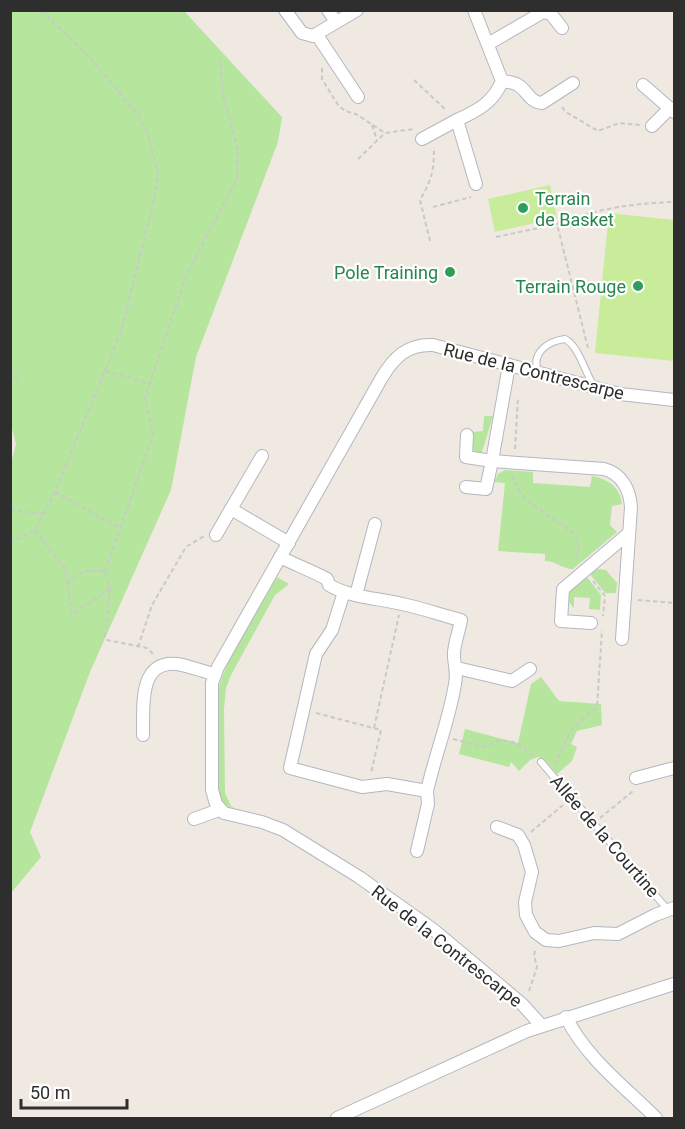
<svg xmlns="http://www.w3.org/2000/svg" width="685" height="1129" viewBox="0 0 685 1129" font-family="Roboto,sans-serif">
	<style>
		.green { fill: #b6e59e }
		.pitch { fill: #c9ec9a }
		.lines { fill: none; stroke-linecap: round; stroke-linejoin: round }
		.service-casing { stroke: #b4b7c1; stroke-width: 8 }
		.minor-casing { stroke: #b4b7c1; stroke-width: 14 }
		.path { stroke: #c9c9c9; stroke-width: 2; stroke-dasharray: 4.5 3; stroke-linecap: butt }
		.service { stroke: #fff; stroke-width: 6 }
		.minor { stroke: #fff; stroke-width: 12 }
		.leisure-dot { fill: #2e9e5b; stroke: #fff; stroke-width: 2 }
		.labels { text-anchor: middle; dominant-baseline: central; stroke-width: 4.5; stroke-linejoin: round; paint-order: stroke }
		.leisure-label { font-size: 18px; fill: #27864d; stroke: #fff; text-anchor: end }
		.street-label { font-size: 18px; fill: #2e2e2e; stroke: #fff }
	</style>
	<rect width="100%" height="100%" fill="#efe9e1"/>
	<g class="green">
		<path d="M11,10l173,1 98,106 -4,25 -82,215 -25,133 -81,182 -60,160 11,25 -30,36 -1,-426 6,-23 -6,-23z"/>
		<path d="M484,416h9l-11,36 -7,2 -2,-5v-17l10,-1z"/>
		<path d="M505,470l28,2v11l57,4 2,-11c16,3 28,11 30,28l-10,2 -2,19 7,7 -44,37c-11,0 -17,-8 -28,-8v-7l-47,-3 7,-68 -11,-1 4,-8z"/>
		<path d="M598,569l8,1 11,13 -1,10h-11l-15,-19z"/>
		<path d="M277,577l12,7 -14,11 -44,80 -5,13 -2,21 1,84 6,13 7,5 -14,-7 -6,-8 -1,-101c8,-38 40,-83 60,-118z"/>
		<path d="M587,577l14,18 -1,15 -11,-1 1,-11 -16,-1v11c-14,-13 2,-22 13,-31z"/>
		<path d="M541,677l18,24 42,3 1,21 -25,6 -6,13 6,3 -5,14 -15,13 -12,-14 -7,-3 -8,3 -11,11 -8,-9 -2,5 -50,-13 6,-25 53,14 13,-59z"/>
	</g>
	<g class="pitch">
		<path d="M550,185l7,33 -62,14 -7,-33z"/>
		<path d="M609,213l65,7v141l-79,-8z"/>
	</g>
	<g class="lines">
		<defs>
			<g id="service">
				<path d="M538,371c-7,-18 10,-30 27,-32 14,7 20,34 29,47"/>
				<path d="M541,762l127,148"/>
			</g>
			<g id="minor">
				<path d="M285,10l17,23 11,3 44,-26"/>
				<path d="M328,10l8,12"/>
				<path d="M474,10l28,71c-8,21 -25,30 -45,39l19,64"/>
				<path d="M317,35l41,62"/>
				<path d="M488,44l55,-32 8,2 11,14"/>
				<path d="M502,81c6,1 11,1 16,4 10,6 11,17 24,18l31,-20"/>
				<path d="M643,85l31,27"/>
				<path d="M652,126l18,-18"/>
				<path d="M422,139l35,-19"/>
				<path d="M509,365l-17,96 112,8c18,5 26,21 27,38l-9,132"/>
				<path d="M466,487l20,2 6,-28 -26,-4 1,-22"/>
				<path d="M231,509l31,-53"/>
				<path d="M216,535l15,-26 58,34"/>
				<path d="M280,557c16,8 32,14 47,22l2,6c22,13 49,13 73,19 20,4 39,11 59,16 -2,11 -6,22 -7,32 -1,10 4,19 1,32 -6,37 -20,71 -28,107l-40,-7 -25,3 -72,-19 26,-114 16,-24 12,-38"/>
				<path d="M356,595l19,-71"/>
				<path d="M591,623l-30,-2 2,-32 66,-56"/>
				<path d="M457,668l55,13 18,-12"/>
				<path d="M143,735c1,-26 -6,-75 34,-71 12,2 25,7 37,10"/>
				<path d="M636,778l38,-10"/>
				<path d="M194,819l25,-9"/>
				<path d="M497,827l21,8 6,10 8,27 -7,30 1,13 9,17 11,8 13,1 35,-8 24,1 37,-19 19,-7"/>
				<path d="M417,851l11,-47 -1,-13"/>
				<path d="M566,1017c20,41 59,70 90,101"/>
				<path d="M542,1026l-20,-22 -87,-73 -76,-54 -76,-47 -21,-8 -38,-9 -8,-9 -4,-14v-107l6,-16 163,-288c13,-22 26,-35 52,-34l187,49 54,6"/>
				<path d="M337,1118l190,-87 147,-47"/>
			</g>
		</defs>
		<use href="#service" class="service-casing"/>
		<use href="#minor" class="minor-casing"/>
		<g class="path">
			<path d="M223,10h2"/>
			<path d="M322,68v11l16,26 7,6 11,3 29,19 29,-4"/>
			<path d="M414,80l32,30"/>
			<path d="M562,107l4,5 32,19 21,-8 21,2"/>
			<path d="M372,125l5,15"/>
			<path d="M358,159l27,-26"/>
			<path d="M433,207l38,-10"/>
			<path d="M496,237l61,-13"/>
			<path d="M430,241l-10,-41c12,-21 14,-29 14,-53"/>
			<path d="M588,348l-31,-124c36,-15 79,-21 117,-22"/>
			<path d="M10,369l8,11"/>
			<path d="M105,371l46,13"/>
			<path d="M515,449l3,-52"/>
			<path d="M513,475c3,31 60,49 65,66 1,6 -1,13 -2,19"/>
			<path d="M55,492l65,36"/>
			<path d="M10,510l33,4"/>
			<path d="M35,530l30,38 7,46 38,-25"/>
			<path d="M10,543l25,-13 20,-38 66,-160 34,-136 3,-23 -11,-42 -11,-19 -46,-54 -49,-48"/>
			<path d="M105,571l48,-136 -8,-37 41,-122 51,-97 1,-29 -15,-55 -3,-40"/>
			<path d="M593,581l12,15 -2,20"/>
			<path d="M67,584l16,-13h22l5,18 -5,47 2,4 40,8 8,8"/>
			<path d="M638,600l36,3"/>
			<path d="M138,647l14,-42 34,-58 18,-11"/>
			<path d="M316,713l65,17 -10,43"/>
			<path d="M374,728l25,-113"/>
			<path d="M453,739l31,8 17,-7 16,3 16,13"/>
			<path d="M555,765l15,-34 27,-24 5,-77"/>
			<path d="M600,818l33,-27"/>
			<path d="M531,832l32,-27"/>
			<path d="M529,991l8,-24 -3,-12 2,-7"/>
		</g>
		<use href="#service" class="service"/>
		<use href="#minor" class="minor"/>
	</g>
	<g class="leisure-dot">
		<circle cx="523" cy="208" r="6"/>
		<circle cx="450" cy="272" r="6"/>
		<circle cx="638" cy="286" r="6"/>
	</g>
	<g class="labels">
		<g class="leisure-label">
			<text x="535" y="198" text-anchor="start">Terrain<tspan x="535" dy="21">de Basket</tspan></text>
			<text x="438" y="272">Pole Training</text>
			<text x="626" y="286">Terrain Rouge</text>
		</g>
		<g class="street-label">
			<text transform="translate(534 371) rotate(14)">Rue de la Contrescarpe</text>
			<text transform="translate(605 836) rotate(49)">Allée de la Courtine</text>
			<text transform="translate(447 946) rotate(38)">Rue de la Contrescarpe</text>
		</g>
	</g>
	<rect width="685" height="1129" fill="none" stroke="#2e2e2e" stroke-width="24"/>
	<path d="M21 1099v9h106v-9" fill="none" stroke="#2e2e2e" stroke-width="3"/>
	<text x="30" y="1099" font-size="18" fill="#2e2e2e" stroke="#ffffff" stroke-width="4.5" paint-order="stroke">50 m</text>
</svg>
